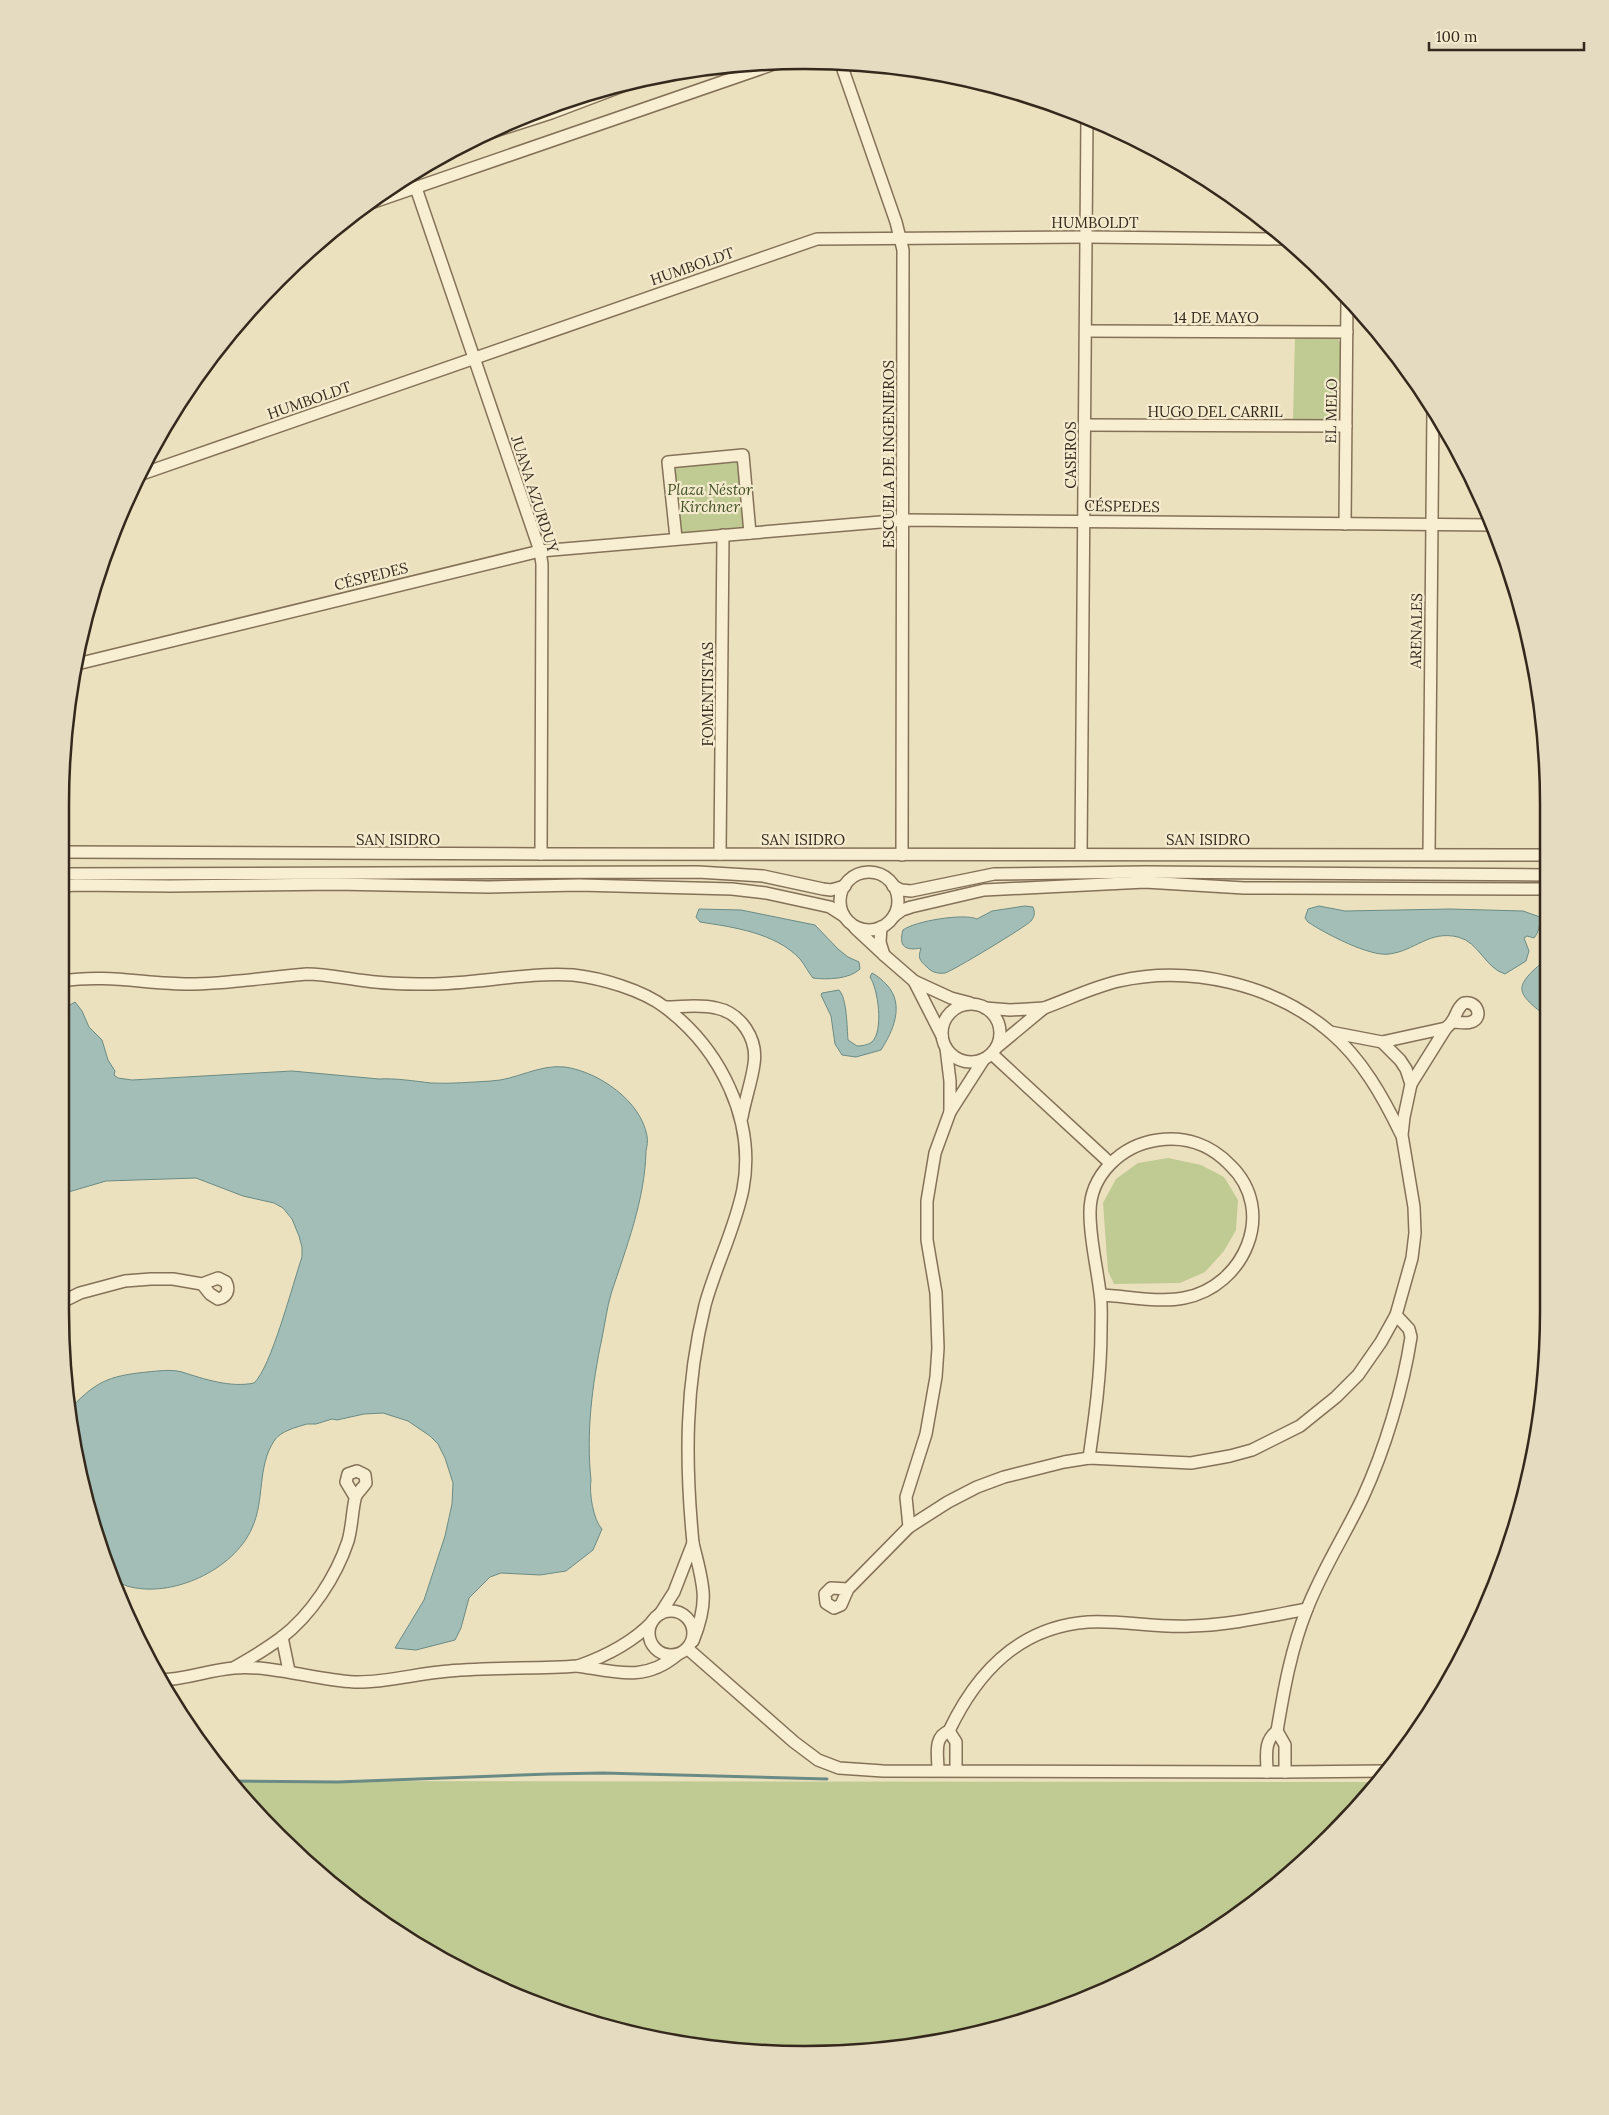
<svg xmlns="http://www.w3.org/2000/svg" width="1609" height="2115" viewBox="0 0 1609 2115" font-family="Lora,serif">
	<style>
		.green { fill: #c0ca93 }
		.water { fill: #a2beb7; stroke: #6a8b85 }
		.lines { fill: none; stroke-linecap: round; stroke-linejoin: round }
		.stream { stroke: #6a8b85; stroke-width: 3 }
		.minor-casing { stroke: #847258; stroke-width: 14 }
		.minor { stroke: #f8eed1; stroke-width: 11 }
		.labels { text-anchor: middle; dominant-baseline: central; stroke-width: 4.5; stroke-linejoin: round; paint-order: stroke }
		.street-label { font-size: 15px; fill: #34291c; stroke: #f4ebce }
		.park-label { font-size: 15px; font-style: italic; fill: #425023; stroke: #f4ebce }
		.rim { fill: none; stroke: #34291c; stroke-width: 2.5 }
	</style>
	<rect width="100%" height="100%" fill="#ece1be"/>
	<g class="green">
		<path d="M1295,336l42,2 5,7 -3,72 -4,5 -42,-2z"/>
		<path d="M740,462l5,66 -65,6 -6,-67z"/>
		<path d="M1168,1158l33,7 23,12 14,23 -2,30 -12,21 -19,21 -25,11 -66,1 -6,-13 -5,-68 13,-24 22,-16z"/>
		<path d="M229,1781l1149,1 -14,20 -68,68 -78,59 -84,49 -90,37 -94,26 -97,12h-97l-97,-12 -94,-26 -90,-37 -84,-49 -113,-92z"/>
	</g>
	<g class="water">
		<path d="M1025,906l8,1c2,5 2,9 -2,14 -4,5 -80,51 -86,52 -7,1 -14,-1 -18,-6 -8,-7 -9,-9 -6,-19 -15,3 -23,-1 -18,-18 12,-9 61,-17 74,-11l15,-8z"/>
		<path d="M1319,906l26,5 105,-2 73,2 17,6c0,8 -1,15 -6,21l-7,-2 -3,2 5,13 -3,10 -21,13c-20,-6 -26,-32 -47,-37 -29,-7 -43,14 -69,17 -19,3 -65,-21 -81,-32l-3,-4 3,-9z"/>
		<path d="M699,909l42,1 74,15 23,24 10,8 11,5 1,7c-10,10 -33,11 -47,9 -5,-6 -8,-13 -13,-19 -24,-26 -67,-32 -100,-37l-4,-5z"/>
		<path d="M1545,960l1,56c-33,-25 -31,-30 -1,-56z"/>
		<path d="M872,973c6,3 10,7 15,12 18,20 6,46 -6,65l-25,7 -14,-2 -7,-11 -4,-28 -10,-21 1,-2 17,-3c8,8 8,38 9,50l9,6c5,0 11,-1 15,-4 12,-12 6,-53 -2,-65z"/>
		<path d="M75,1002l7,9 7,16 13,13 6,20 7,11 -1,4 4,3 14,2 160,-9 87,8c16,-1 35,2 52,4 20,1 41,-1 60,-2 25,-1 48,-17 74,-14 34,5 76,34 82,69 1,5 0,10 -1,15 -1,49 -20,97 -35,143 -4,14 -6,29 -9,44 -10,47 -16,95 -11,142 -2,12 2,40 11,49l-9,21 -27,21 -26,4 -39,-2 -11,4 -21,21 -8,30 -6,12 -39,10 -21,-2 29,-48 21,-64 7,-32 1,-21 -8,-25 -7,-14 -8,-8 -22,-15 -25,-8 -19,1 -27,6 -5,-1 -16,5h-9c-10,3 -27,7 -33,17 -17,26 -9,59 -22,87 -18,42 -81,71 -125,58 -6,-2 -11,-6 -17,-9l-25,-74 -18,-91c28,-30 40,-36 80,-40 11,-1 24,-3 35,0 22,7 48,16 72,11 17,-15 39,-100 48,-126v-10l-3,-11 -7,-17 -9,-11 -9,-5 -31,-7 -47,-18 -90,3 -41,12 -2,-184z"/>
	</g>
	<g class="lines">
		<path class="stream" d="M229,1781l109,1 211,-8 54,-1 224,6"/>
		<defs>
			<g id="minor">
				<path d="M841,64l55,158 7,28 -1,605"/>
				<path d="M489,133l62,-20 74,-28"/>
				<path d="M416,188l124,363 2,13 -1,290"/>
				<path d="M368,204l409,-141"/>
				<path d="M1086,331l261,1"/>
				<path d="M1085,425l261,1"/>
				<path d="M136,476l681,-237 270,-2 196,2"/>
				<path d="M1345,524l2,-226"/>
				<path d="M676,538l-8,-76 75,-7 7,78"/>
				<path d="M77,664l463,-113 364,-31 590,5"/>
				<path d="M62,852l479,2 1003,1"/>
				<path d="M720,854l3,-319"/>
				<path d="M1081,854l6,-738"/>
				<path d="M1429,854l4,-446"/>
				<circle cx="869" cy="901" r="29"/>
				<path d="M62,874l636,-2 65,4 60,13 8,1 14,-4"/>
				<path d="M63,886l13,-1 94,1 166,-2 152,3 91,-2 153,4 34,4 55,12 9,2 14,9"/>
				<path d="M893,886l8,4 10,1 83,-17 151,-2 399,3"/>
				<path d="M894,916l8,-6 9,-3 73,-17 161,-8 99,6 301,1"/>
				<path d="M855,928l29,27 -4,-13 1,-15"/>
				<path d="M884,955l30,26"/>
				<path d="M63,981c42,-7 84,3 126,3 39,0 78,-7 118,-10 20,0 40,5 60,7 20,3 41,3 61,3 49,0 98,-12 145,-9 28,3 70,15 93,33 54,41 90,112 77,181 -8,40 -27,76 -38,116 -20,81 -20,156 -12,238"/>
				<circle cx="971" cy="1033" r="29"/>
				<path d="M666,1007c16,0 34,-3 50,1 25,5 42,31 38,56 -2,16 -9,36 -12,53"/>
				<path d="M985,1008l25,2 34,-2 -47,39"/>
				<path d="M1044,1008c25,-9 49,-21 75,-27 71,-16 155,3 211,51 32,27 53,65 71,102"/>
				<path d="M1446,1028c12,-9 8,-18 18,-25 13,-3 20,15 7,19 -5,2 -12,0 -17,0"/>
				<path d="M942,1036l-28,-55 37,17 19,5"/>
				<path d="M1382,1042l64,-14 -35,56"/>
				<path d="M946,1048l4,33v31l34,-53"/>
				<path d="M992,1054l118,109"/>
				<path d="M66,1300l14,-7 45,-12 26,-2h22l29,5 16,-6 8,4c4,8 1,15 -8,17l-8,-5 -8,-10"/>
				<path d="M1089,1458c6,-42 12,-84 12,-128 0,-12 1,-25 -1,-37 -3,-26 -10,-53 -10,-79 -1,-39 32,-69 68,-74 28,-4 53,5 72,25 48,46 14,122 -46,133 -25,5 -58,-2 -83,-3"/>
				<path d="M909,1527l-3,-30 20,-63 10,-57 2,-29 -2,-55 -9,-53v-39l8,-48 15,-41"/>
				<path d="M848,1589l-17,-1 -6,6 1,9 8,5 7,-3 7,-16 61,-62 39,-25 29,-15 27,-10 60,-15 25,-4 102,5 39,-7 22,-6 48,-24 36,-29 22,-22 23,-33 15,-27 16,-57 3,-25 -1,-26 -12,-72 2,-18 7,-33 -5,-15 -6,-9 -18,-18 -52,-10"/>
				<circle cx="671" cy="1633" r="22"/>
				<path d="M660,1614l14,-22 19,-49c10,42 17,56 0,98"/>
				<path d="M652,1622c-20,21 -46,34 -74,44 38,6 67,16 99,-11"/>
				<path d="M282,1637l7,34"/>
				<path d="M688,1649l106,93 24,18 21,8 44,3 402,1 101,-1"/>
				<path d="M235,1667c16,-9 31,-18 46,-29 30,-23 55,-61 67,-97 4,-14 4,-28 7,-42 1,-6 8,-11 11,-16l-1,-8 -8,-4 -9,3 -2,8 9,15"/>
				<path d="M159,1680c26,0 49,-10 75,-12 41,-3 80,12 120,14 32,1 64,-9 95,-11 43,-4 86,-2 129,-5"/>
				<path d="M949,1731c28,-59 70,-104 139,-109 34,-2 68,6 103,4 39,-1 78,-10 116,-17"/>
				<path d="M1277,1731l8,14v27"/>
				<path d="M938,1770c0,-15 -5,-33 11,-39l7,11v28"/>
				<path d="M1267,1772c0,-16 -4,-30 10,-41 7,-42 14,-82 30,-122 15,-39 38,-74 56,-112 22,-48 40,-108 48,-160l-2,-8 -13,-14"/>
			</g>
		</defs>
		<use href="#minor" class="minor-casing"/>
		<use href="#minor" class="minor"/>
	</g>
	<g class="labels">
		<g class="street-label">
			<text x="1095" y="222">HUMBOLDT</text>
			<text transform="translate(692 266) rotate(-19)">HUMBOLDT</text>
			<text x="1216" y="317">14 DE MAYO</text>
			<text transform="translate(309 400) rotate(-19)">HUMBOLDT</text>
			<text x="1215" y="411">HUGO DEL CARRIL</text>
			<text transform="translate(1331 411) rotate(-89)">EL MELO</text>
			<text transform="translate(888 454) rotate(-90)">ESCUELA DE INGENIEROS</text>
			<text transform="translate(1070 455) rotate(-90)">CASEROS</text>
			<text transform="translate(535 494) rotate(72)">JUANA AZURDUY</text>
			<text transform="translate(1122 506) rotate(1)">CÉSPEDES</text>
			<text transform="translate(371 576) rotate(-14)">CÉSPEDES</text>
			<text transform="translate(1416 631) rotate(-89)">ARENALES</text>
			<text transform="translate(707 694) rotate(-90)">FOMENTISTAS</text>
			<text x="398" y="839">SAN ISIDRO</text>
			<text x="803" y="839">SAN ISIDRO</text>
			<text x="1208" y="839">SAN ISIDRO</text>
		</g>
		<g class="park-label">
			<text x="710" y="489">Plaza Néstor<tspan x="710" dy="17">Kirchner</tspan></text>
		</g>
	</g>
	<path d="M0 0H1609V2115H0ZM804 69H805A735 735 0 0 1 1540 804V1311A735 735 0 0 1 805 2046H804A735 735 0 0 1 69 1311V804A735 735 0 0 1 804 69Z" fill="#e5dbc0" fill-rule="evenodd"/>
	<path class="rim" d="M804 69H805A735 735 0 0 1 1540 804V1311A735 735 0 0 1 805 2046H804A735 735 0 0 1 69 1311V804A735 735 0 0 1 804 69Z"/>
	<path d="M1429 42v8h155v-8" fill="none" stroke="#34291c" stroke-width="2.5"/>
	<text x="1436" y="42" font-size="15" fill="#34291c" stroke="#f4ebce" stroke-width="4" paint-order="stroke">100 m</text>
</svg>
